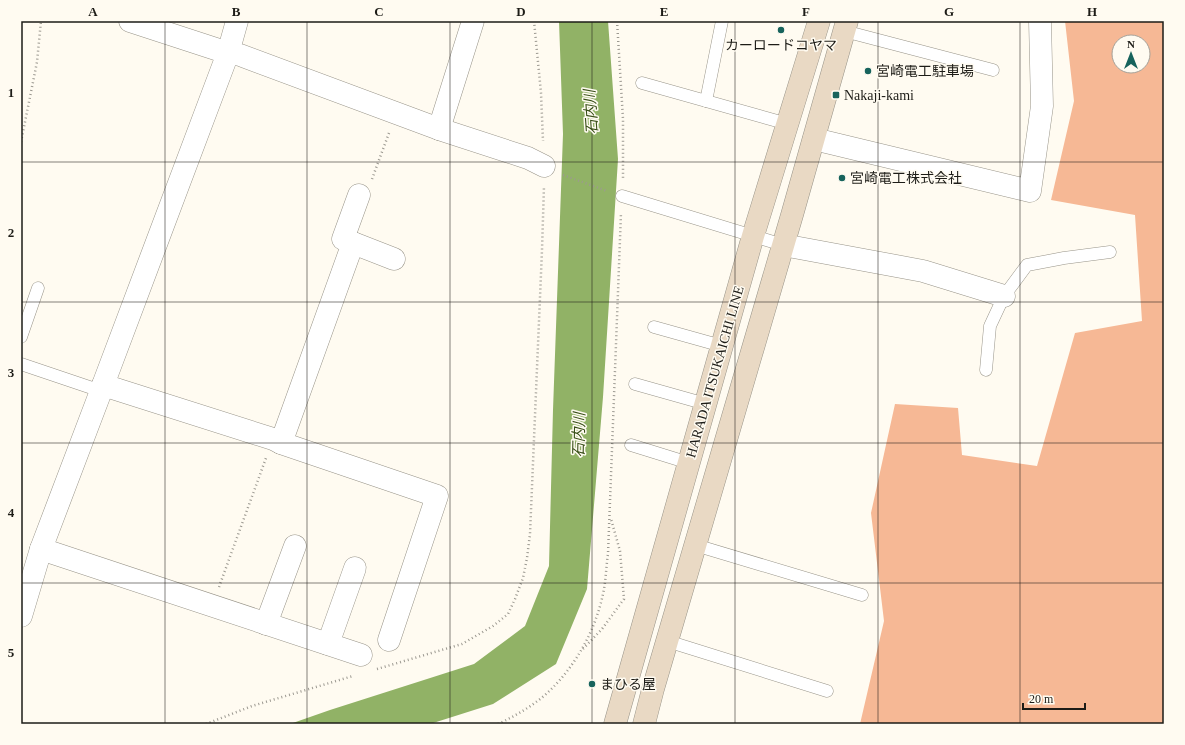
<svg xmlns="http://www.w3.org/2000/svg" width="1185" height="745" viewBox="0 0 1185 745" font-family="'Times New Roman','Noto Sans JP',serif">
	<style>
		.green { fill: #f6b895; fill-rule: evenodd }
		.water { fill: #91b266 }
		.lines { fill: none; stroke-linecap: round; stroke-linejoin: round }
		.service-casing { stroke: #989489; stroke-width: 13 }
		.minor-casing { stroke: #989489; stroke-width: 23 }
		.tertiary-casing { stroke: #989489; stroke-width: 23 }
		.secondary-casing { stroke: #989489; stroke-width: 23 }
		.path { stroke: #9c9991; stroke-width: 2.5; stroke-dasharray: 1 3; stroke-linecap: butt }
		.service { stroke: #fff; stroke-width: 12 }
		.minor { stroke: #fff; stroke-width: 22 }
		.tertiary { stroke: #fff; stroke-width: 22 }
		.secondary { stroke: #e9d9c4; stroke-width: 22 }
		.grid { fill: none; stroke: #1d1c17; stroke-width: 1; stroke-opacity: 0.55 }
		.poi-dot { fill: #17635c; stroke: #fffbf1; stroke-width: 1.5 }
		.labels { text-anchor: middle; dominant-baseline: central; stroke-width: 3; stroke-linejoin: round; paint-order: stroke }
		.poi-label { font-size: 14px; fill: #1d1c17; stroke: #fffbf1; text-anchor: start }
		.street-label { font-size: 14px; fill: #1d1c17; stroke: #fffbf1 }
		.water-label { font-size: 15px; font-style: italic; fill: #384e17; stroke: #fffbf1 }
		.neatline { fill: none; stroke: #1d1c17; stroke-width: 1.5 }
		.grid-label { font-size: 13px; text-anchor: middle; font-weight: bold; fill: #1d1c17 }
	</style>
	<rect width="100%" height="100%" fill="#fffbf1"/>
	<path class="green" d="M1065,21h99v703h-304l24,-103 -13,-108 24,-109 63,4 4,47 75,11 38,-133 67,-12 -7,-106 -84,-15 23,-99zM1119,42h24v24h-24z"/>
	<path class="water" d="M559,21h49l10,138 -15,238 -16,192 -31,75 -63,40 -63,20h-140l40,-14 144,-46 51,-38 24,-60 4,-156 10,-276z"/>
	<g class="lines">
		<defs>
			<g id="service">
				<path d="M844,31l149,39"/>
				<path d="M642,83l146,41"/>
				<path d="M706,101l16,-80"/>
				<path d="M622,196l161,49"/>
				<path d="M654,327l68,19"/>
				<path d="M21,337l17,-49"/>
				<path d="M21,364l80,27"/>
				<path d="M986,370l4,-44 14,-30 23,-31 37,-7 46,-6"/>
				<path d="M635,384l71,20"/>
				<path d="M631,445l58,18"/>
				<path d="M695,545l167,50"/>
				<path d="M667,641l160,50"/>
			</g>
			<g id="minor">
				<path d="M130,21l98,32 12,2 199,74 89,29 16,8"/>
				<path d="M439,129l34,-108"/>
				<path d="M814,139l216,52 12,-85 -2,-85"/>
				<path d="M353,243l41,16"/>
				<path d="M783,245l140,26 81,25"/>
				<path d="M103,385l170,54 8,4 156,53 -48,144"/>
				<path d="M281,443l72,-200 -10,-4 16,-44"/>
				<path d="M41,549l320,106"/>
				<path d="M266,624l29,-78"/>
				<path d="M328,644l27,-76"/>
			</g>
			<path id="tertiary" d="M21,616l20,-67 60,-158 2,-6 125,-332 9,-32"/>
			<g id="secondary">
				<path d="M615,724l138,-488 66,-215"/>
				<path d="M644,724l9,-35 139,-474 55,-194"/>
			</g>
		</defs>
		<use href="#service" class="service-casing"/>
		<use href="#minor" class="minor-casing"/>
		<use href="#tertiary" class="tertiary-casing"/>
		<use href="#secondary" class="secondary-casing"/>
		<g class="path">
			<path d="M534,21l7,72 2,48"/>
			<path d="M617,21l6,98v61"/>
			<path d="M21,142l16,-80 4,-41"/>
			<path d="M563,175l44,16"/>
			<path d="M372,179l17,-46"/>
			<path d="M219,587l47,-129"/>
			<path d="M583,649l19,-20 22,-30 -4,-48 -9,-32"/>
			<path d="M377,669l85,-25 31,-18 15,-12 7,-15 8,-21 4,-20 3,-24 12,-284 2,-64"/>
			<path d="M206,724l46,-18 101,-30"/>
			<path d="M498,724c17,-8 33,-17 47,-29 29,-26 50,-63 58,-101 3,-13 3,-27 5,-40l13,-341"/>
		</g>
		<use href="#service" class="service"/>
		<use href="#minor" class="minor"/>
		<use href="#tertiary" class="tertiary"/>
		<use href="#secondary" class="secondary"/>
	</g>
	<path class="grid" d="M165,21v703M307,21v703M450,21v703M592,21v703M735,21v703M878,21v703M1020,21v703M21,162h1143M21,302h1143M21,443h1143M21,583h1143"/>
	<g class="poi-dot">
		<circle cx="781" cy="30" r="4"/>
		<circle cx="868" cy="71" r="4"/>
		<rect x="832" y="91" width="8" height="8" rx="2"/>
		<circle cx="842" cy="178" r="4"/>
		<circle cx="592" cy="684" r="4"/>
	</g>
	<g class="labels">
		<g class="poi-label">
			<text x="781" y="45" text-anchor="middle">カーロードコヤマ</text>
			<text x="876" y="71">宮崎電工駐車場</text>
			<text x="844" y="95">Nakaji-kami</text>
			<text x="850" y="178">宮崎電工株式会社</text>
			<text x="600" y="684">まひる屋</text>
		</g>
		<g class="street-label">
			<text transform="translate(715 372) rotate(-74)">HARADA ITSUKAICHI LINE</text>
		</g>
		<g class="water-label">
			<text transform="translate(591 112) rotate(-94)">石内川</text>
			<text transform="translate(579 435) rotate(-89)">石内川</text>
		</g>
	</g>
	<rect width="1185" height="745" fill="none" stroke="#fffbf1" stroke-width="44"/>
	<g transform="translate(1131 54)"><circle r="19" fill="#fffbf1" stroke="#a5a29a"/>
	<path d="M0-3L7 15L0 10L-7 15Z" fill="#17635c"/>
	<text y="-6" font-size="11" font-weight="bold" text-anchor="middle" fill="#1d1c17">N</text>
	</g>
	<path d="M1023 703v6h62v-6" fill="none" stroke="#1d1c17" stroke-width="2"/>
	<text x="1029" y="703" font-size="12" fill="#1d1c17" stroke="#fffbf1" stroke-width="3" paint-order="stroke">20 m</text>
	<rect x="22" y="22" width="1141" height="701" class="neatline"/>
	<g class="grid-label">
		<text x="93" y="16">A</text>
		<text x="236" y="16">B</text>
		<text x="379" y="16">C</text>
		<text x="521" y="16">D</text>
		<text x="664" y="16">E</text>
		<text x="806" y="16">F</text>
		<text x="949" y="16">G</text>
		<text x="1092" y="16">H</text>
		<text x="11" y="97">1</text>
		<text x="11" y="237">2</text>
		<text x="11" y="377">3</text>
		<text x="11" y="517">4</text>
		<text x="11" y="657">5</text>
	</g>
</svg>
